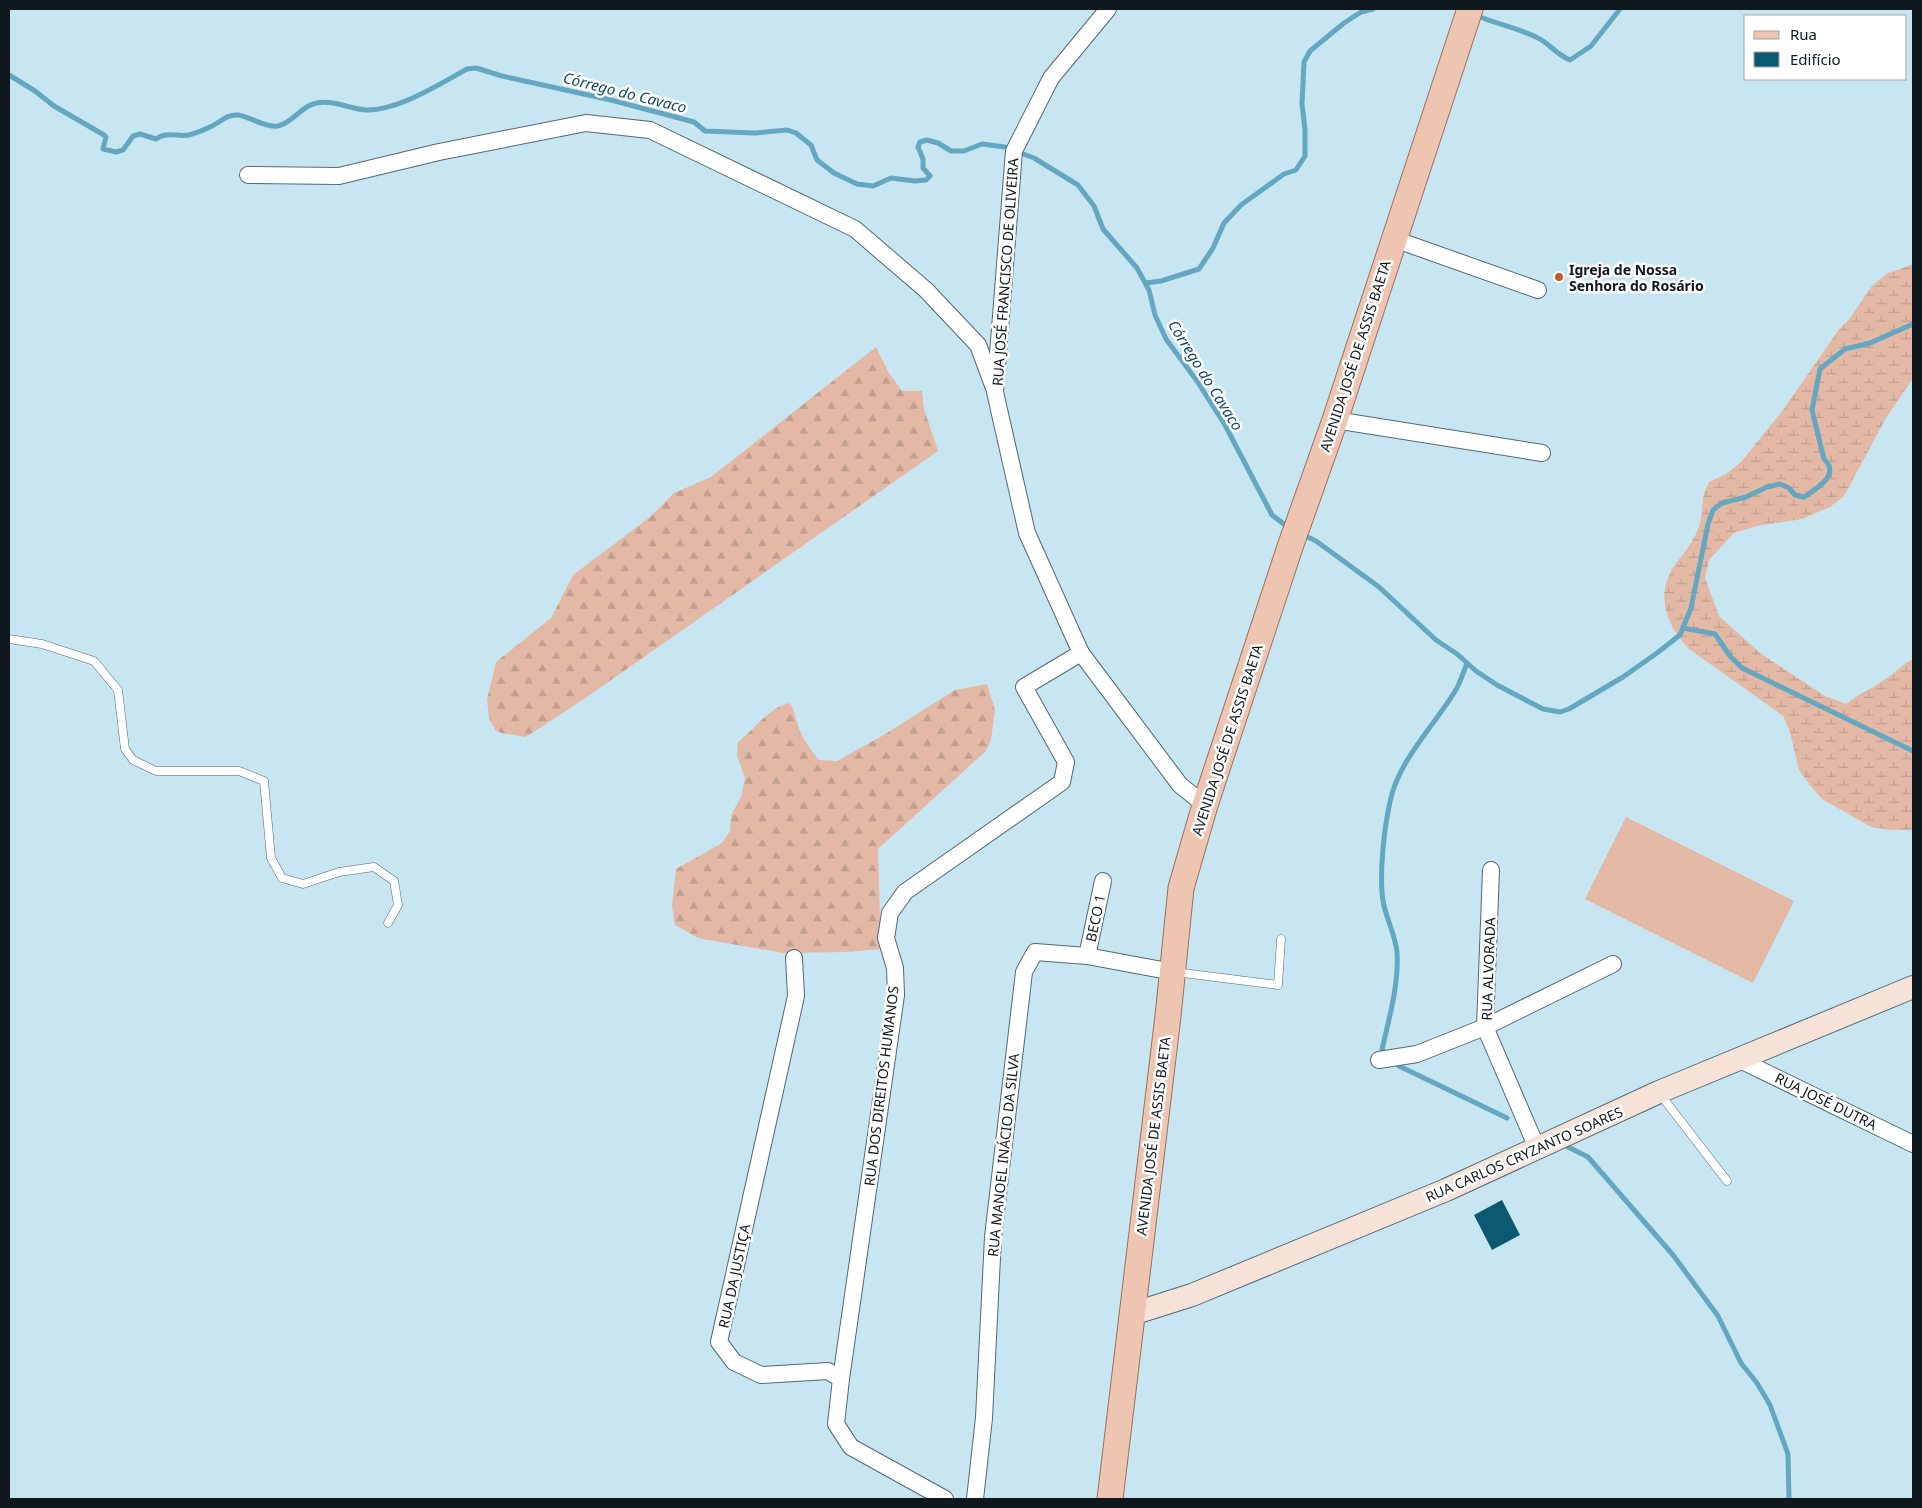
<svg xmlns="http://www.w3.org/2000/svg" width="1922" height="1508" viewBox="0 0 1922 1508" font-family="'Noto Sans',sans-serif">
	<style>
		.forest { fill: url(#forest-firs) }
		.wetland { fill: url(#wetland-marsh) }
		.garden { fill: #e3b9a5 }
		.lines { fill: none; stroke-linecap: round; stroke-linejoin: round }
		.stream { stroke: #63a7c0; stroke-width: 5 }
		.building { fill: #0b5971 }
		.lane-casing { stroke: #4f6974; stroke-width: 9 }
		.street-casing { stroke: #4f6974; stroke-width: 18 }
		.secondary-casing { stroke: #4f6974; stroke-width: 24 }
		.primary-casing { stroke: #98705b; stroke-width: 27 }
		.lane { stroke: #fff; stroke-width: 8 }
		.street { stroke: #fff; stroke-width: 16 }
		.secondary { stroke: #f7e2d8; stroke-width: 22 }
		.primary { stroke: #eec5b1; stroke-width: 25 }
		.poi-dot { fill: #bf5c23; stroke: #fff; stroke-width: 2 }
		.labels { text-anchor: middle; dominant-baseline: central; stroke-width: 5; stroke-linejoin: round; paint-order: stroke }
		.poi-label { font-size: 14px; font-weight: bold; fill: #0e181d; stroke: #fff; text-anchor: start }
		.street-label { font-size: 14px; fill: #0e181d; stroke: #fff }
		.water-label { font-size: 15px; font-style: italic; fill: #0e495b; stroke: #fff }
	</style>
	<defs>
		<pattern id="forest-firs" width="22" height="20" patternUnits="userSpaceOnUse" patternTransform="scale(1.25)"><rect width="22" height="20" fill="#e3b9a5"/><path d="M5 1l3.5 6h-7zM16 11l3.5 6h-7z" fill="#c29e8e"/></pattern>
		<pattern id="wetland-marsh" width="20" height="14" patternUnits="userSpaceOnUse" patternTransform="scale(1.25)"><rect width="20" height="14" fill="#e3b9a5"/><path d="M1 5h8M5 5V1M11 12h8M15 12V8" fill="none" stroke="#c29e8e"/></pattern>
	</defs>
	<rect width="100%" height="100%" fill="#c8e6f2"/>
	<g class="forest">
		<path d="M876,347l13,26 13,18h20l2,18 14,42 -354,248 -58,38 -25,-4 -6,-3 -6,-12 -2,-18 9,-38 55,-44 22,-43 77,-58 24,-24 37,-16z"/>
		<path d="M987,684l8,26 -4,30 -5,11 -108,98 3,100 -34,3 -64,1 -85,-15 -23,-13 -3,-19 4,-37 46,-26 8,-12 1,-16 10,-18 4,-19 -8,-22 1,-14c17,-13 31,-35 52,-39 4,7 5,12 7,19 3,13 13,28 22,38l18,1 45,-25 73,-46z"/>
	</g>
	<path class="wetland" d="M1913,264v114l-27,40 -42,78 -14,11 -28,12 -45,7 -23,7 -25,27 -4,18 14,38 41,37 65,43 21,8c12,-10 27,-16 41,-26 10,-7 14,-13 26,-19v171h-21l-21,-3 -49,-28 -12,-14 -11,-15 -9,-38 -7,-16 -94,-67c-23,-24 -34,-53 -15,-83 8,-11 16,-20 22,-32 7,-15 5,-20 7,-34 0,-6 4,-13 6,-18l17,-8 15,-12 42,-52 54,-78 13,-14 22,-32 14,-12z"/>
	<path class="garden" d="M1626,817l168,84 -41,82 -168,-84z"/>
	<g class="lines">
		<g class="stream">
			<path d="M1483,18c18,7 37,11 55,20 12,6 19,17 32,22l21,-14 29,-37"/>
			<path d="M9,75l26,16 19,15 50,29 2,2 -3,12 13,3 7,-2 10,-14 7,-2 16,5c10,-8 21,-2 33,-4 7,-2 15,-5 21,-8 10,-4 16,-13 28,-12 13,2 27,13 40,11 14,-3 22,-18 35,-22 17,-6 36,5 53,6 31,1 74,-26 101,-41l9,-1 26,8 109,24 83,22 11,9 50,2 32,-3 9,3 15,12 6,15 17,13 23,11 16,2 18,-8 24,3 11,-1 4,-4 -7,-8v-9l-5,-12 2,-5 7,-2 11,3 13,8h13l18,-7 23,3 29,11 44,27 16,21 9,23 34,39 12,22 6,25 11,24 31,42 28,44 47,90 17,13"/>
			<path d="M1146,283l15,-2 38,-12 14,-21 11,-25 17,-18 43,-31 12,-4 9,-14v-26l-3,-26 2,-42 6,-11 34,-28 17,-11 12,-3"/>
			<path d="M1301,534l15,7 63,46 57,53 21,14 19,17 21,14 46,24 17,3 9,-3 54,-32 34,-24 23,-18 11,-27 17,-84 5,-14 9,-7 24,-6 21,-10 13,-3 9,4 6,7 9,2c13,-9 37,-22 20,-38l-12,-49 8,-41 25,-20 25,-6 43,-19"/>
			<path d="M1683,628l32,6 15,22 12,12 171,83"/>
			<path d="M1382,1050c7,-32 17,-65 15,-98 -2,-18 -11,-34 -14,-51 -4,-27 1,-72 7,-99 8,-42 46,-78 67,-114 4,-8 7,-17 10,-25"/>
			<path d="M1399,1066l108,52"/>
			<path d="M1566,1146l22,11 85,98 45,61 23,47 16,20 13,22 18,49 1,45"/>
		</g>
	</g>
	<path class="building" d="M1502,1200l18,35 -28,15 -18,-35z"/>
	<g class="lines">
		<defs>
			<g id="lane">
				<path d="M9,639l33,5 52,17 24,29 7,59 8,11 23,11h83l25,10 7,77 11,20 21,6 36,-12 35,-5 20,14 4,24 -10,18"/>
				<path d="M1175,972l103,13 3,-46"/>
				<path d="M1660,1094l67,87"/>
			</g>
			<g id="street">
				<path d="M1108,9l-57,69 -37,73 -19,241 32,141 54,120 99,132 25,20"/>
				<path d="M248,175l91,1 100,-24 147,-29 64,7 205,99 71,61 52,55 16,43"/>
				<path d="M1394,239l144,51"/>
				<path d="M1335,420l207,33"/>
				<path d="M1491,870l-6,157 52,121"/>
				<path d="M1087,956l16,-75"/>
				<path d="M794,958l2,38 -77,346 15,20 27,13 67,-4 13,8 -5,45 15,23 94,52"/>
				<path d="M1738,1059l175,85"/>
				<path d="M1379,1060l38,-6 68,-27 128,-63"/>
				<path d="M841,1379l55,-384 -1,-27 -9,-30 4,-25 15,-21 157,-110 4,-20 -42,-75 57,-34"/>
				<path d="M975,1499l9,-81 9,-181 31,-265 11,-20 52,4 86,16"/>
			</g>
			<path id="secondary" d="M1132,1314l60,-19 254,-105 213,-98 254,-105"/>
			<path id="primary" d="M1110,1499l58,-483 13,-128 24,-83 85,-258 45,-127 135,-411"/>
		</defs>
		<use href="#lane" class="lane-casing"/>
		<use href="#street" class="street-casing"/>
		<use href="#secondary" class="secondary-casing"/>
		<use href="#primary" class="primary-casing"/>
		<use href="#lane" class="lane"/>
		<use href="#street" class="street"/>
		<use href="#secondary" class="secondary"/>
		<use href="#primary" class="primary"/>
	</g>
	<circle class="poi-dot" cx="1559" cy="277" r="5"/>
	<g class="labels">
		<g class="poi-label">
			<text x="1569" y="269">Igreja de Nossa<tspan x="1569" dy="16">Senhora do Rosário</tspan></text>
		</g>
		<g class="street-label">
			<text transform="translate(1005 272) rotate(-86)">RUA JOSÉ FRANCISCO DE OLIVEIRA</text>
			<text transform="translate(1355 356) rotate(-72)">AVENIDA JOSÉ DE ASSIS BAETA</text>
			<text transform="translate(1227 740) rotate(-72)">AVENIDA JOSÉ DE ASSIS BAETA</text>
			<text transform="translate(1095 918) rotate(-78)">BECO 1</text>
			<text transform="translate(1488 969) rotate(-88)">RUA ALVORADA</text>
			<text transform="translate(881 1086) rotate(-83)">RUA DOS DIREITOS HUMANOS</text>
			<text transform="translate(1826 1101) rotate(26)">RUA JOSÉ DUTRA</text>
			<text transform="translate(1153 1136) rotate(-83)">AVENIDA JOSÉ DE ASSIS BAETA</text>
			<text transform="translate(1524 1154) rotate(-24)">RUA CARLOS CRYZANTO SOARES</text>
			<text transform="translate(1003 1155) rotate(-84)">RUA MANOEL INÁCIO DA SILVA</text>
			<text transform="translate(734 1276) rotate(-78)">RUA DA JUSTIÇA</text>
		</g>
		<g class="water-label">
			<text transform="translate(625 92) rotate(14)">Córrego do Cavaco</text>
			<text transform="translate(1206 375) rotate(58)">Córrego do Cavaco</text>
		</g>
	</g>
	<rect width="1922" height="1508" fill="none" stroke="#0e181d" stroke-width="20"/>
	<rect x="1744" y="15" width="162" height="65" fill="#ffffff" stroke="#9fa3a5"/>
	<rect x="1754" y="31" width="25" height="8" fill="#eec5b1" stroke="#9fa3a5"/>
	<text x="1790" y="40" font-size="15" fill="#0e181d">Rua</text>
	<rect x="1754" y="52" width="25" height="15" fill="#0b5971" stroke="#9fa3a5"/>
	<text x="1790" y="65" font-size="15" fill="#0e181d">Edifício</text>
</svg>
